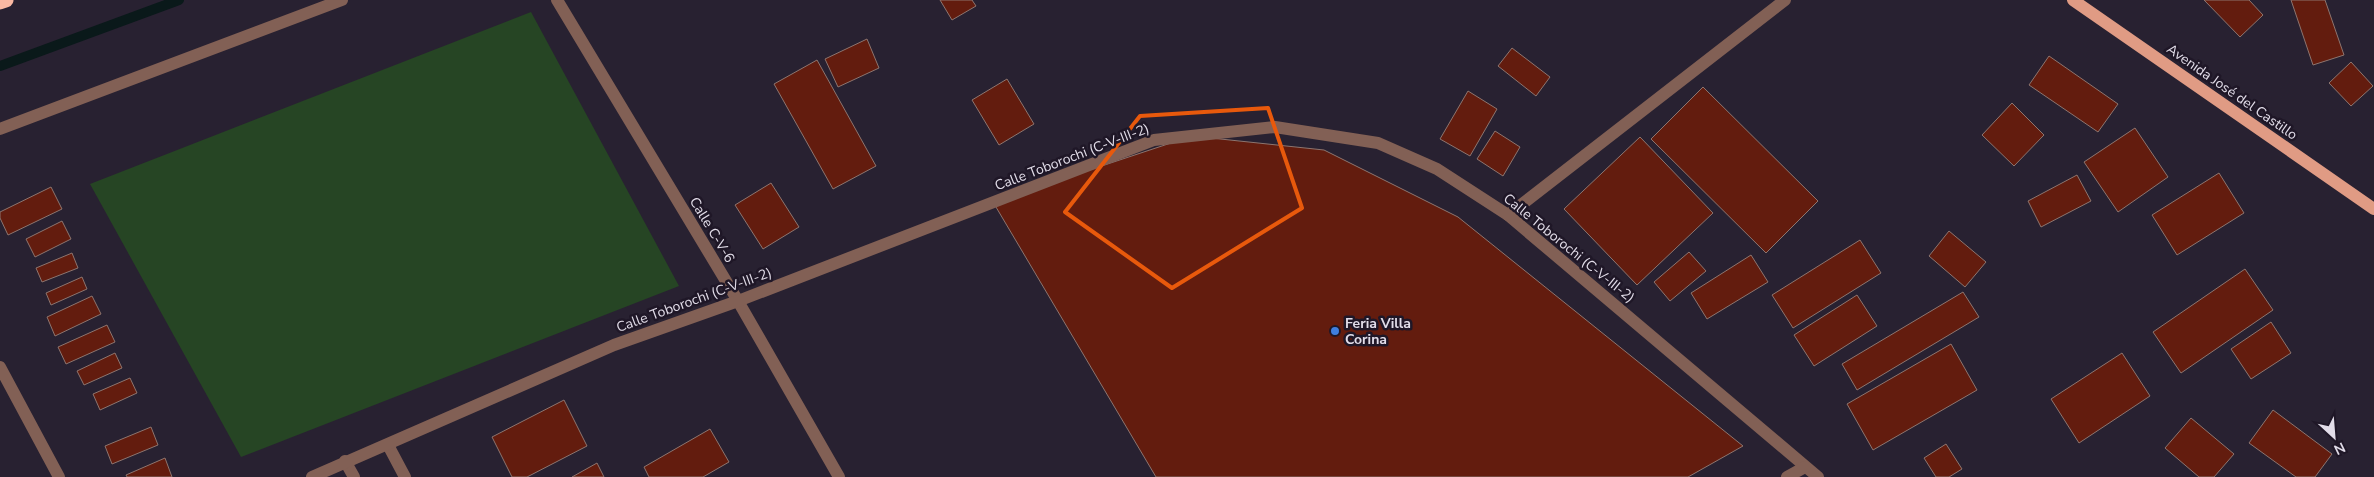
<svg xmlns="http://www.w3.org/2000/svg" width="2374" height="477" viewBox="0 0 2374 477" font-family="'Nunito Sans',sans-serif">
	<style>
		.green { fill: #264524 }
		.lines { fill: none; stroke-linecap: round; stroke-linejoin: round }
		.stream { stroke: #0a191a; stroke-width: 10 }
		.building { fill: #631c0e; stroke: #8d756f }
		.minor { stroke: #826055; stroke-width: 12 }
		.major { stroke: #e09b84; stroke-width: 12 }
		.highway { stroke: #fab8a2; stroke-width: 15 }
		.marked { fill: none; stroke: #e8590c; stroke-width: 4; stroke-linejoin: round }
		.shop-dot { fill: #3f7fe0; stroke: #1f1727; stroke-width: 2 }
		.labels { text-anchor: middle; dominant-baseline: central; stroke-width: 5; stroke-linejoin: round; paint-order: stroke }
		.street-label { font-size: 14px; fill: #e2dde9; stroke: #1f1727 }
		.poi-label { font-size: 14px; font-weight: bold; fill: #e2dde9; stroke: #1f1727; text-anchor: start }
	</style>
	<rect width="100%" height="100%" fill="#282131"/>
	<path class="green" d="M531,12l148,274 -438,171 -151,-273z"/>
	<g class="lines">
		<path class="stream" d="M0,66l179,-66"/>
	</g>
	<g class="building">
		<path d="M940,0h32l4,6 -24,14z"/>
		<path d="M2204,0h45l14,15 -23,22z"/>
		<path d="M2291,0h34l19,55 -31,10z"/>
		<path d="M867,39l12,29 -41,19 -13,-28z"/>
		<path d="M1512,48l38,29 -14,19 -38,-30z"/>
		<path d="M2049,56l69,48 -20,28 -69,-47z"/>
		<path d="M817,60l59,106 -43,23 -59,-105z"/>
		<path d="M2351,62l22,24 -22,20 -22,-23z"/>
		<path d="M1007,79l27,45 -35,21 -27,-45z"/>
		<path d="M1703,87l115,114 -52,52 -115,-114z"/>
		<path d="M1468,91l29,18 -27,47 -30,-17z"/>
		<path d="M2012,103l32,32 -30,31 -32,-31z"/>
		<path d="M2135,128l33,49 -50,35 -34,-50z"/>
		<path d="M1495,131l25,16 -17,29 -26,-17z"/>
		<path d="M1192,136l132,14 134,67 285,229 -55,31h-532l-163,-275z"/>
		<path d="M1640,137l73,76 -76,72 -73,-76z"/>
		<path d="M2219,173l25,40 -67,42 -25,-40z"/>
		<path d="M2077,175l14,26 -50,26 -13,-26z"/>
		<path d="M771,183l28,44 -36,22 -28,-44z"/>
		<path d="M51,187l11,22 -54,26 -8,-17v-6z"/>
		<path d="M62,221l9,18 -36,18 -9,-18z"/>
		<path d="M1949,231l37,31 -21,25 -36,-31z"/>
		<path d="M1860,240l21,33 -88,55 -21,-33z"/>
		<path d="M1689,252l17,19 -36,30 -16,-19z"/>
		<path d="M72,253l6,15 -36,14 -6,-14z"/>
		<path d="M1751,255l17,27 -61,37 -16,-26z"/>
		<path d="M2245,269l28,41 -92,63 -28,-41z"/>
		<path d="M82,277l5,12 -36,16 -5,-12z"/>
		<path d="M1963,292l16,25 -122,73 -15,-26z"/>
		<path d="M1857,295l20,31 -63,40 -20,-31z"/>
		<path d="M92,296l9,18 -46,22 -8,-19z"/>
		<path d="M2271,322l20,31 -40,26 -20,-30z"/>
		<path d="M107,325l8,17 -49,22 -8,-17z"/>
		<path d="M1951,344l26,46 -104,60 -26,-46z"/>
		<path d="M115,353l7,15 -38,17 -7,-14z"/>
		<path d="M2122,353l28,43 -71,47 -28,-44z"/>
		<path d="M130,378l7,15 -37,17 -7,-16z"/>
		<path d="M564,400l23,46 -60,31h-15l-20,-40z"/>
		<path d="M2273,410l59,44 -17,23h-19l-47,-34z"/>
		<path d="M2191,418l43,36 -20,23h-15l-34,-29z"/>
		<path d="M151,427l7,18 -46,19 -7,-18z"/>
		<path d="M710,429l19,33 -26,15h-54l-5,-10z"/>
		<path d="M1946,444l16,25 -13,8h-13l-12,-19z"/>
		<path d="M165,458l7,19h-45l-1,-2z"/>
		<path d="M597,463l7,14h-32z"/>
	</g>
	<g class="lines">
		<g class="minor">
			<path d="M557,0l181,301 101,176"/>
			<path d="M0,129l342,-129"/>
			<path d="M1508,215l277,-215"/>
			<path d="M0,367l59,110"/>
			<path d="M388,445l17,32"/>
			<path d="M345,461l9,16"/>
			<path d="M312,477l302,-132 124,-44 416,-161 121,-13 103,16 59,26 71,46 310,262"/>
			<path d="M1787,477l18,-10"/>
		</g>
		<path class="major" d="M2073,0l301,209"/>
		<path class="highway" d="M0,2l6,-2"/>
	</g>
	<path class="marked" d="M1268,108l34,100 -130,80 -107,-76 75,-96z"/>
	<circle class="shop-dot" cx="1335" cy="331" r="5"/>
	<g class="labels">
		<g class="street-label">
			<text transform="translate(2232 92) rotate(35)">Avenida José del Castillo</text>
			<text transform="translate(1072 157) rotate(-21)">Calle Toborochi (C-V-III-2)</text>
			<text transform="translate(712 230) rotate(59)">Calle C-V-6</text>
			<text transform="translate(1569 248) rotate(39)">Calle Toborochi (C-V-III-2)</text>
			<text transform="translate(694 300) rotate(-20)">Calle Toborochi (C-V-III-2)</text>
		</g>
		<g class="poi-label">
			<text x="1345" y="323">Feria Villa<tspan x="1345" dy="16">Corina</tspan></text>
		</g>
	</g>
	<g transform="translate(2334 437) rotate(154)" stroke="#1f1727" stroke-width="4" paint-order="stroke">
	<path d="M0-4L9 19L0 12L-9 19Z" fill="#e2dde9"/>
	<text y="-8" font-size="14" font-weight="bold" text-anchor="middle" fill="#e2dde9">N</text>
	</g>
</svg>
